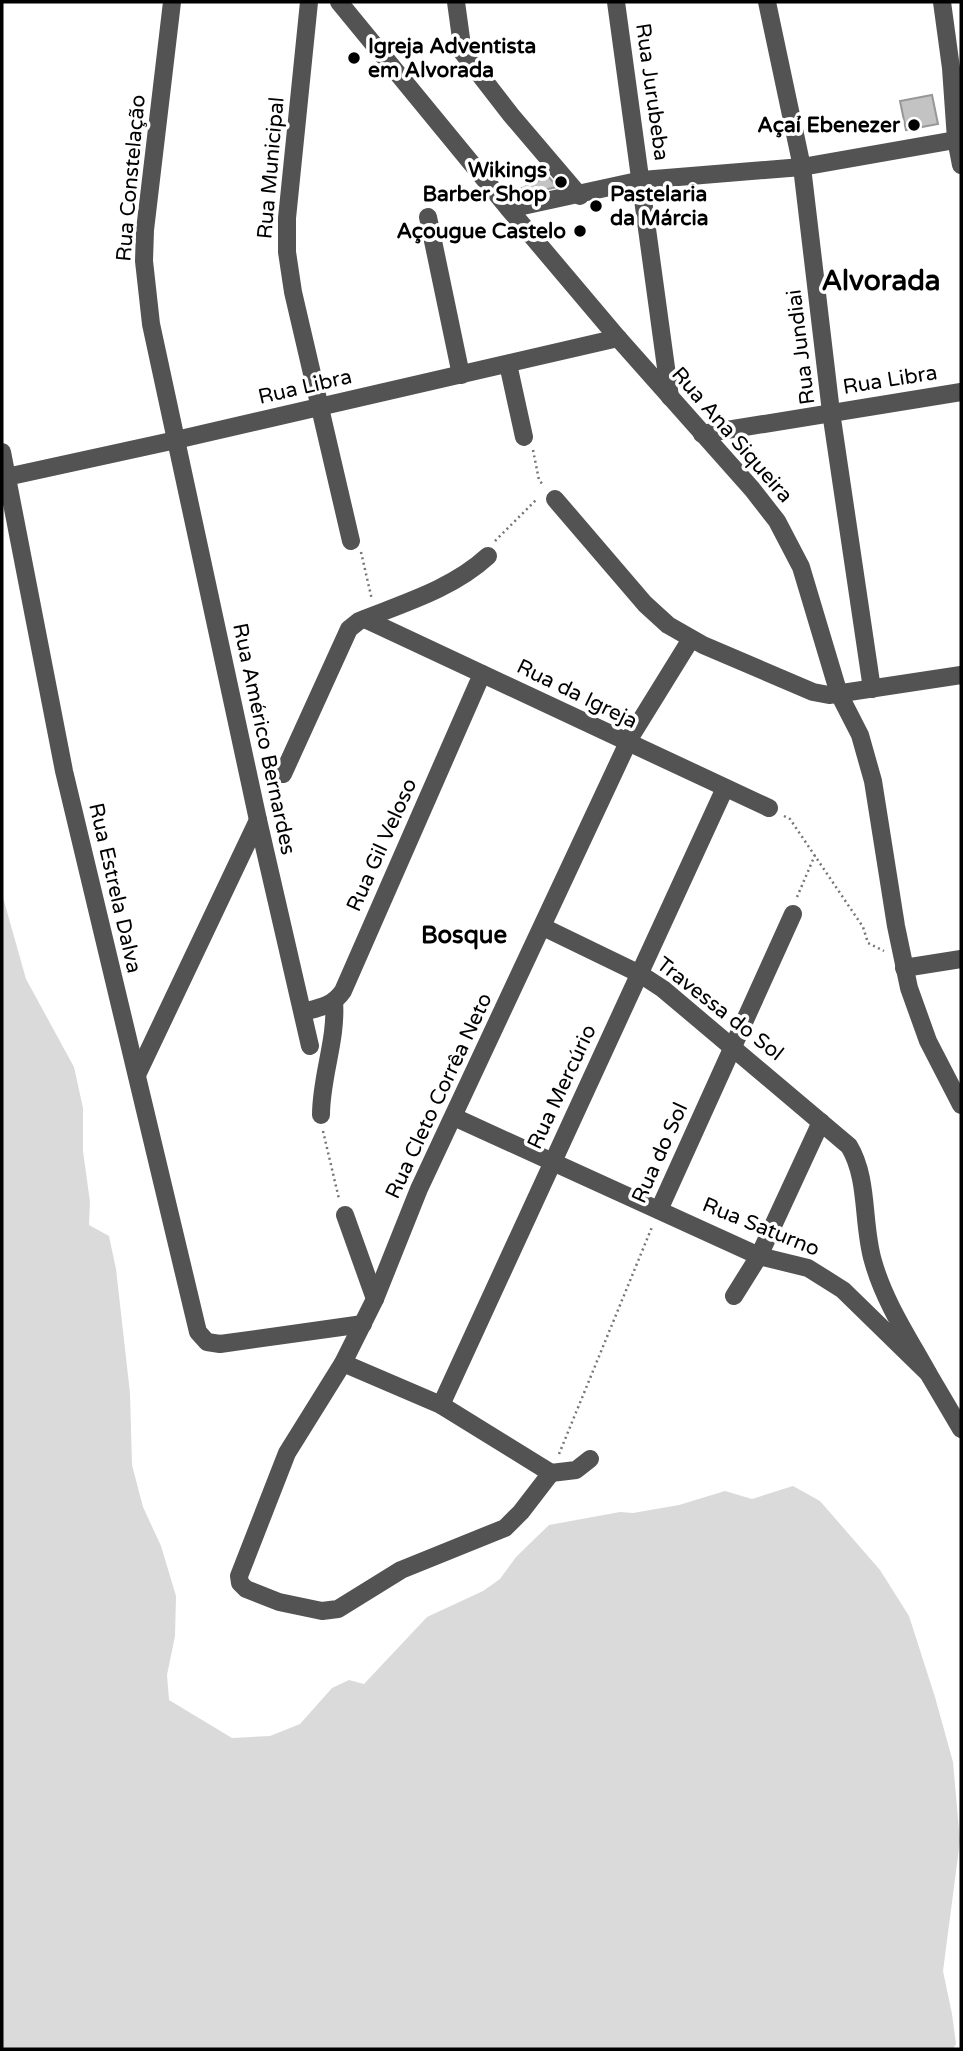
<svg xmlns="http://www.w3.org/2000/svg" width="963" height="2051" viewBox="0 0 963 2051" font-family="'Varela Round',sans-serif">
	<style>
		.green { fill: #dadada }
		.building { fill: #c3c3c3; stroke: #979797; stroke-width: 2 }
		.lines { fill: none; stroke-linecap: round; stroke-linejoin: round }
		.path { stroke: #757575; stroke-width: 2.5; stroke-dasharray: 2 3.5; stroke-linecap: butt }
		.minor { stroke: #535353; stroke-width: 18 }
		.poi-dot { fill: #000; stroke: #fff; stroke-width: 2.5 }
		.labels { text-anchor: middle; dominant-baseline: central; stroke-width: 7; stroke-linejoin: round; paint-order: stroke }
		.poi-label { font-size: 21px; font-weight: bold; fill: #000; stroke: #fff; text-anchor: end }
		.street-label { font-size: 21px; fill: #000; stroke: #fff }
		.quarter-label { font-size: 24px; font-weight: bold; fill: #000; stroke: #fff }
		.district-label { font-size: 28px; font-weight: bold; fill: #000; stroke: #fff }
	</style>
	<rect width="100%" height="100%" fill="#fff"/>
	<path class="green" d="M2,894l24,85 48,88 9,41v43l7,51 -1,23 20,11 7,33 14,124 2,72 11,42 18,39 15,50 -1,40 -8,39 2,25 63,38 38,-2 30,-12 32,-36 17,-8 15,4 63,-67 56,-26 17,-12 16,-22 33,-32 71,-13 13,1 46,-8 46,-14 27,8 41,-13 27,15 60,69 29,46 26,81 18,65 7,79 -17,130 9,43 4,30 -3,5h-951z"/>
	<g class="building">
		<path d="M932,95l6,29 -32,6 -6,-29z"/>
		<path d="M548,176l9,11 -37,8 -2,-5z"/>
	</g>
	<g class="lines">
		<g class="path">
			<path d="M533,450l6,30 5,6"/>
			<path d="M495,541l42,-42"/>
			<path d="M361,552l11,48"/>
			<path d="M784,816l6,3 73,108 5,16 16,8"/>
			<path d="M797,897l18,-42"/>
			<path d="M323,1131l16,68"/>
			<path d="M559,1454l93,-227"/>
		</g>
		<g class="minor">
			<path d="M172,2l-27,228 -1,31 7,63 107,496 52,226"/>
			<path d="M309,2l-22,216v34l6,40 58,249"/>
			<path d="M339,2l170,207 109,129 134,151 25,32 24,46 38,127 21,41 13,46 23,145 13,62 19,53 33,64"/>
			<path d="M456,2l7,51 48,62 69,81"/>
			<path d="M616,2l54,395"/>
			<path d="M767,2l35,165 29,245 41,277"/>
			<path d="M942,2l9,66 5,71 5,26"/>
			<path d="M509,209l133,-29 160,-13 159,-28"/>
			<path d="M428,217l33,158"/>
			<path d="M508,364l16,73"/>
			<path d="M702,434l259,-42"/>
			<path d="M2,452l62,319 134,561 9,10 13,2 143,-20"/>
			<path d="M2,478l174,-38 442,-102"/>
			<path d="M555,499l90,105 23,21 35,20 110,47 16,3 132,-20"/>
			<path d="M365,619l404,189"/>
			<path d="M283,774l66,-145 10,-8c45,-18 93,-32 129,-65"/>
			<path d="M543,927l97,47 23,15 186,157c20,33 13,78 24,115 11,40 35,76 55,112"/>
			<path d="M904,968l57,-9"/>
			<path d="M303,1012c16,-4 30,-6 40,-21l139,-317"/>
			<path d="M137,1075l121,-255"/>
			<path d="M321,1115c0,-39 16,-75 13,-114"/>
			<path d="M454,1117l305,139 49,12 35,22 85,83 33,56"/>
			<path d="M659,1210l134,-296"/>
			<path d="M345,1215l30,84"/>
			<path d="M734,1296l25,-40 62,-134"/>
			<path d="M343,1363l98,42 110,68"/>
			<path d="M441,1405l284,-617"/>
			<path d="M551,1473l-30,39 -16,16 -104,42 -63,39 -16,2 -43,-9 -33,-13 -6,-6 -1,-7 48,-123 56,-90 32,-64 44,-110 212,-453 60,-97"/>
			<path d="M551,1473l25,-3 14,-11"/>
		</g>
	</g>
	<g class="poi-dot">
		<circle cx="354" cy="58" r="7"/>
		<circle cx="914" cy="125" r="7"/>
		<circle cx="561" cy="182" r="7"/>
		<circle cx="596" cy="206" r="7"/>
		<circle cx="580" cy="231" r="7"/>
	</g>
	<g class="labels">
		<g class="poi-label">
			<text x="368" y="46" text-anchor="start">Igreja Adventista<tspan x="368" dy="24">em Alvorada</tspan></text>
			<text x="900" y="125">Açaí Ebenezer</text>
			<text x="547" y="170">Wikings<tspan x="547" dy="24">Barber Shop</tspan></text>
			<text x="610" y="194" text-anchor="start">Pastelaria<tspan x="610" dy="24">da Márcia</tspan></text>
			<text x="566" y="231">Açougue Castelo</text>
		</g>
		<g class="street-label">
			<text transform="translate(652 92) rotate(82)">Rua Jurubeba</text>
			<text transform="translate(271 168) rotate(-85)">Rua Municipal</text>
			<text transform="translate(131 178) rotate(-85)">Rua Constelação</text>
			<text transform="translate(801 347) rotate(-97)">Rua Jundiai</text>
			<text transform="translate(890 380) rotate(-9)">Rua Libra</text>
			<text transform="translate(305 387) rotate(-13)">Rua Libra</text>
			<text transform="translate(732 435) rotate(49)">Rua Ana Siqueira</text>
			<text transform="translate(577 694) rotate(26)">Rua da Igreja</text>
			<text transform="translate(264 739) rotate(78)">Rua Américo Bernardes</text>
			<text transform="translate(382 845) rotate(-66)">Rua Gil Veloso</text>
			<text transform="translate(115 888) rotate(77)">Rua Estrela Dalva</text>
			<text transform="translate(720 1009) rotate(38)">Travessa do Sol</text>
			<text transform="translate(562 1087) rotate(-65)">Rua Mercúrio</text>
			<text transform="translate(439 1096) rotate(-65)">Rua Cleto Corrêa Neto</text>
			<text transform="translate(660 1153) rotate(-66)">Rua do Sol</text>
			<text transform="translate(761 1227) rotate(22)">Rua Saturno</text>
		</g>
		<g class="quarter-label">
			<text x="464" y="935">Bosque</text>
		</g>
		<g class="district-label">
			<text x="881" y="281">Alvorada</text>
		</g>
	</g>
	<rect width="963" height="2051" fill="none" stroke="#000000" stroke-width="7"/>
</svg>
